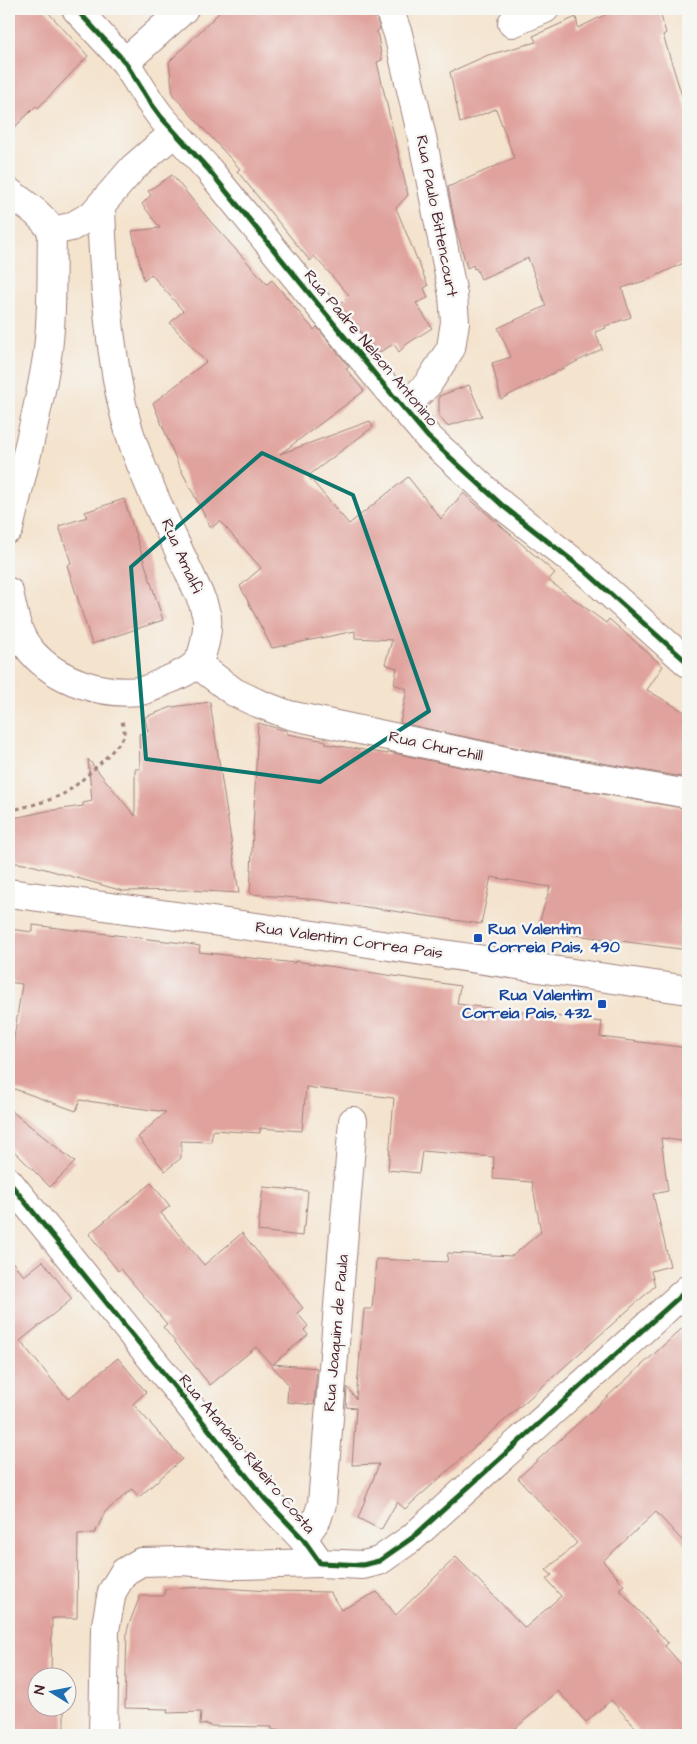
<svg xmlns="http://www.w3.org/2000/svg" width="697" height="1744" viewBox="0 0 697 1744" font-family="'Architects Daughter',sans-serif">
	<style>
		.building { fill: #e0a29c }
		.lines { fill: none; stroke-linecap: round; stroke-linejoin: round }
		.minor-casing { stroke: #9f817c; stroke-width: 30 }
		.path { stroke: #9f817c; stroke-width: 3; stroke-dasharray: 4 4; stroke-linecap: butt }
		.minor { stroke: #fff; stroke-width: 28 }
		.cycleway-casing { stroke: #f6f6f2; stroke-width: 8 }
		.cycleway { stroke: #1b5e20; stroke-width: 5 }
		.marked { fill: none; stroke: #0f766e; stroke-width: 4; stroke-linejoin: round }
		.transit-dot { fill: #1a4fb4; stroke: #f6f6f2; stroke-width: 2 }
		.labels { text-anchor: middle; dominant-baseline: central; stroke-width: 5; stroke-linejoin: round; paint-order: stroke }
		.street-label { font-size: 16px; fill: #4a1f2b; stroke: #f6f6f2 }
		.transit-label { font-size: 16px; font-weight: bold; fill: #164399; stroke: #f6f6f2; text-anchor: start }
	</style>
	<rect width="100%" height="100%" fill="#f6f6f2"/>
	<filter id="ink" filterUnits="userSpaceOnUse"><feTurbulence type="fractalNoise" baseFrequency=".02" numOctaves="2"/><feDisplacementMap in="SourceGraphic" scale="10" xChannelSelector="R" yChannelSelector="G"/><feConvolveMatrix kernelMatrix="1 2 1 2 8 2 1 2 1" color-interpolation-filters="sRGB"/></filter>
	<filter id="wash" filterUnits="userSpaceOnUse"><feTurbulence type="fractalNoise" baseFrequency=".0096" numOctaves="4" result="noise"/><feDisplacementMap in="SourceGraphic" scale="20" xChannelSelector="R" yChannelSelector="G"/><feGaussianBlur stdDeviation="1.12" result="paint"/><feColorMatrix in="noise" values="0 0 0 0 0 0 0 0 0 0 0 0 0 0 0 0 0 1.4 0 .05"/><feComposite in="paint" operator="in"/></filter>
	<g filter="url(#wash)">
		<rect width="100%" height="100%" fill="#f4e3cd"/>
		<g id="blocks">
			<g class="building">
				<path d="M9,9h36l43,47 -50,52 -2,-2 -27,27z"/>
				<path d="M223,9h151l6,20 -3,2 5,29 -5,2 31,133 -12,13 32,78 -4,2 4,10 -12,5 16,25 -25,16 -8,8 -5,-8 -16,9 -39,-48 10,-10 -35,-39 -4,5 -73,-90 3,-2 -67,-74 -4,-33z"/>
				<path d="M617,9h42l7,24 -3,2 25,80v146l-41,19 -25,8 9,29 -26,9 1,2 -11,4 7,17 -101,50 -9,-36 19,-6 -13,-29 48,-22 -18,-48 -47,21 -5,-11 -2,1 -1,-4 -6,3 -12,-44 -7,-37 66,-29 -18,-49 -36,14 -10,-51 38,-17 48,-13 -3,-6 43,-19 2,11z"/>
				<path d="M172,175l38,46 57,63 5,-4 42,50 3,-3 32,40 -3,2 18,22 -84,63 90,-33 3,6 -65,49 41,48 59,-47 33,42 22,-26 92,80 -7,7 58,43 3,-4 54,47 -16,24 41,24v64l-160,-28 -128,-27 7,-34 -13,-5 3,-16 -12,-4 7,-24 -37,-2v-7l-83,17 -32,-62 21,-18 -41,-47 -9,7 -33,-64 -25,-61 53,-41 -36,-39 13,-12 -32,-37 -7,7 -12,-50 28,-3 -18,-24 9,-9 -3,-4z"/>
				<path d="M469,385l13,31 -35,10 -8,-10v-20z"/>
				<path d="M124,499l39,121 -71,24 -25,-79 4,-2 -12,-37 28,-9 -2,-5z"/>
				<path d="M210,702l29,191 -51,-3 -65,1 -92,-26 -22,-3v-43l38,-8 36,-5v-3l9,-2 -4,-42 47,57v-47h5l-1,-35 9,-2 -3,-15 27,-10z"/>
				<path d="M258,723l29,8v3l39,7v3l62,10 1,-2 133,28 166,29v141l-151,-20 13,-43 -59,-10 -10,47 -162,-24 -69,-6z"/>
				<path d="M33,925l149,18 18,3 -1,6 96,11v-2l165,25 -3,18 145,18 -2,15 88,11v94l-27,-4 7,53 -15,3 17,72 -19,5 4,15 -250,223 -8,-7 -16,28 -23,-12 21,-54 -27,1 4,-57 -10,-1 1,-20 9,12 8,-90h8l4,-50 71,3 1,-9 64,3 29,-24 -9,-50 -39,-3 1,-22 -72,-6 -3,22 -31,-3 6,-72 -88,-11 -4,44 -42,-3v5l-47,-3 -2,12 -30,-1v17l-16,13 -27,-34 28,-25 -86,-12 -4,11 -67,-24v-43l4,1 9,-61 -13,-2v-53l24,3z"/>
				<path d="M9,1109l66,53 -25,25 -41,-41z"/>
				<path d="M151,1183l19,23 -9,7 43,52 38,-32 61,75 -6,5 11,13 -4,4 4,5 -35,29 44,4 -3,37 -27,-3 1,-18 -32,-37 -46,38 -47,-58 4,-3 -46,-55 -3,2 -29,-37z"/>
				<path d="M263,1187l45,4 -3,35h-2l-1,10 -44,-5z"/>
				<path d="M9,1258l15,18 19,-15 29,38 -52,42 48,58 50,-41 28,34 -13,12 49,55 -43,38 -7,-8 -27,23 -10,21 -17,1 -1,84h-25l-1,58h-13v30h26v27l-55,-1z"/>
				<path d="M688,1323v224l-32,-35 -53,49 21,24 -5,4 49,54 -3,3 23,26v63h-46l-31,-35 -25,22 -28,-31 -50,44h-204l-1,-5h-31v-3l-63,-1 -1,-2 -8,1 1,-13 -34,1 1,-4 -43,-1 2,-77 2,-7 11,-28h24l1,-7 41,-2 62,4 62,1 11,18 36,-18 19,23 60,-58 69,71 36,-32 -15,-17 6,-4 -6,-5 31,-27 -59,-65z"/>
			</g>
		</g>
	</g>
	<g filter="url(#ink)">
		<use href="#blocks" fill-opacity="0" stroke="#9f817c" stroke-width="1"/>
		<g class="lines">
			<defs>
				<g id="minor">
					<path d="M76,9l49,53 25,40 11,15 47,52 171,210 49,58 75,69 81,64 104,93"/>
					<path d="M389,9l9,25 24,103 31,158 2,27 -4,26 -23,36 -25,25"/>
					<path d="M512,23l33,-14"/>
					<path d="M125,62l59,-53"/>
					<path d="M9,192c16,12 32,22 43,39"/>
					<path d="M52,231l19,-4 21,-12 41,-47 42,-36"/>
					<path d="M9,529c13,-57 29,-114 38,-172 6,-41 4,-84 5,-126"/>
					<path d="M9,592c5,22 7,42 23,60 25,29 70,43 108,39 8,-1 17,-6 25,-10 11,-4 21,-8 30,-16 9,-8 13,-35 12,-47 -1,-5 -3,-10 -4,-15 -23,-52 -50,-103 -69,-157 -13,-36 -19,-76 -24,-115 -5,-41 -8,-83 -9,-125"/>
					<path d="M197,664l37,28 21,10 34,13 236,50 163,29"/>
					<path d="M9,893l298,41 381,56"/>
					<path d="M9,1182l256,317 38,40 17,24 43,2 16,-4 33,-23 276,-249"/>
					<path d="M303,1539l14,-20 5,-15 31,-383"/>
					<path d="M103,1735l2,-105 7,-38 12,-20 17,-10 40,-1 55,4 84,-2"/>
				</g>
			</defs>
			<use href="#minor" class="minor-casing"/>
			<path class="path" d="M9,811c15,-4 42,-10 56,-18 10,-5 55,-47 59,-57 1,-5 -1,-10 -2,-15"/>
			<use href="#minor" class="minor"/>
			<defs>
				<g id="cycleway">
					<path d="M76,9l49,53 25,40 11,15 47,52 171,210 49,58 75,69 81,64 104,93"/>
					<path d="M9,1182l256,317 38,40 17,24 43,2 16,-4 33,-23 276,-249"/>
				</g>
			</defs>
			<use href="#cycleway" class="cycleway-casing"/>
			<use href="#cycleway" class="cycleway"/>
		</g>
	</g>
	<path class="marked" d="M262,453l91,42 76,216 -109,71 -174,-23 -15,-192z"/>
	<g class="transit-dot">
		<rect x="473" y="933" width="10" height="10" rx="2.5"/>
		<rect x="597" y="999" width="10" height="10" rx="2.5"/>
	</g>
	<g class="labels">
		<g class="street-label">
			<text transform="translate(437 216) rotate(79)">Rua Paulo Bittencourt</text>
			<text transform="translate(371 348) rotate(50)">Rua Padre Nelson Antonino</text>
			<text transform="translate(182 556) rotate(66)">Rua Amalfi</text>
			<text transform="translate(436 746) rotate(12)">Rua Churchill</text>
			<text transform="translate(349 940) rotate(8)">Rua Valentim Correa Pais</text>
			<text transform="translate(336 1333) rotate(-85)">Rua Joaquim de Paula</text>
			<text transform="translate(247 1454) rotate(50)">Rua Atanásio Ribeiro Costa</text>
		</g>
		<g class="transit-label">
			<text x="488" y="929">Rua Valentim<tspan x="488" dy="18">Correia Pais, 490</tspan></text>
			<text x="592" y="995" text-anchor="end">Rua Valentim<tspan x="592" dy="18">Correia Pais, 432</tspan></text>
		</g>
	</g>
	<rect width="697" height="1744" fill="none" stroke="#f6f6f2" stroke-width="30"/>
	<g transform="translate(52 1692) rotate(280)"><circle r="24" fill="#f6f6f2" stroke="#b1a0a2"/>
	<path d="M0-4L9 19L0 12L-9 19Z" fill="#1f6fb2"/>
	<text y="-8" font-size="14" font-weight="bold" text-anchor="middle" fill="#4a1f2b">N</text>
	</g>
</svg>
